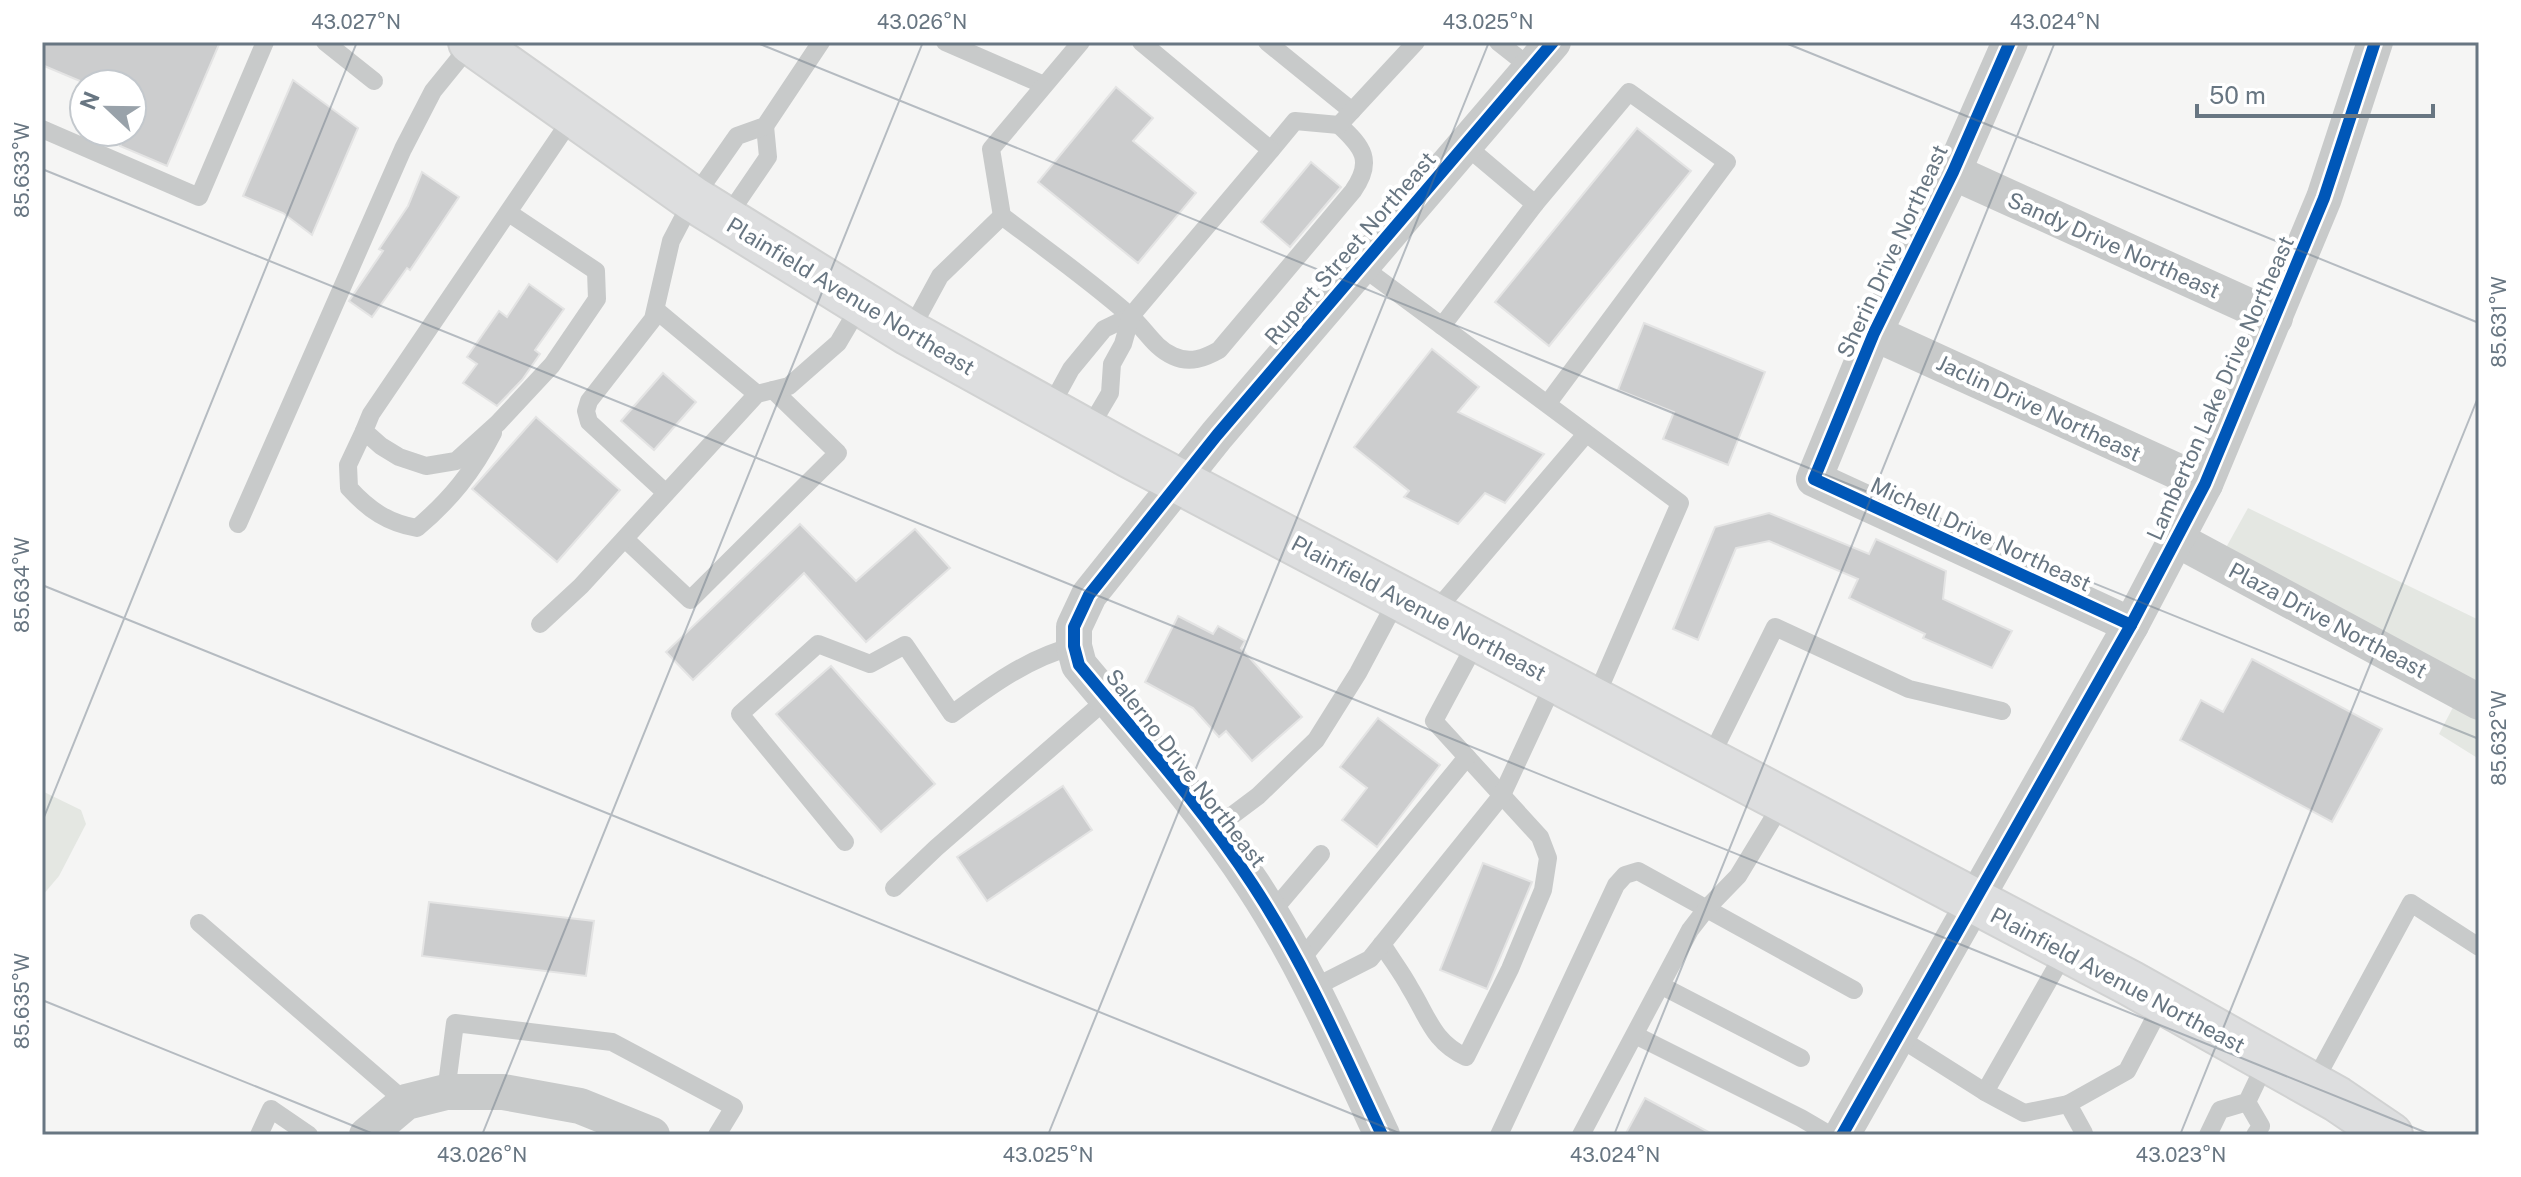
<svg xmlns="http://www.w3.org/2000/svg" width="2521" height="1177" viewBox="0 0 2521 1177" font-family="'Public Sans',sans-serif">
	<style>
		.green { fill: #e4e7e2 }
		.building { fill: #cccdce; stroke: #e4e4e4; stroke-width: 2 }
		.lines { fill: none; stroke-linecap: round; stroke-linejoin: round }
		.primary-casing { stroke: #d1d2d2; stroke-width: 48 }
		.service { stroke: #c8caca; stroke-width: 18 }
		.minor { stroke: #c8caca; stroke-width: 36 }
		.primary { stroke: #dddedf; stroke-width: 44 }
		.cycleway-casing { stroke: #fff; stroke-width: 17 }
		.cycleway { stroke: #0057b8; stroke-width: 12 }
		.ticks { fill: none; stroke: #687682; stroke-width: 2; stroke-opacity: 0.45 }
		.labels { text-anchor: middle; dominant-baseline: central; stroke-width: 8; stroke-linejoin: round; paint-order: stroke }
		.street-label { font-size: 22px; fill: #687682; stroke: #fff }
		.neatline { fill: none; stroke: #687682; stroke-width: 3 }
		.ticks-label { font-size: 20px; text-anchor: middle; fill: #687682 }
	</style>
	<rect width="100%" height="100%" fill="#f5f5f4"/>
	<g class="green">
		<path d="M2248,508l231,112v139l-40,-25 22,-42 -243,-130z"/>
		<path d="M42,791l39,19 5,14 -27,52 -17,20z"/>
	</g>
	<g class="building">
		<path d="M42,42h178l-53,124 -47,-20 6,-14h6v-48h-45l-45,-19z"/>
		<path d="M293,80l65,48 -46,107 -29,-22 -40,-17z"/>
		<path d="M1116,87l37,31 -20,23 63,52 -58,70 -100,-81z"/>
		<path d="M1637,128l54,43 -142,175 -54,-44z"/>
		<path d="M1311,162l30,25 -51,60 -29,-25z"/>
		<path d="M422,172l37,25 -49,73 -3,-2 -35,49 -23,-16 34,-50 -4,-2 29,-43z"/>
		<path d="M529,284l35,25 -29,41 5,4 -18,26 -25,26 -34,-23 14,-19 -10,-7 32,-46 8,6z"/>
		<path d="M1644,323l121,49 -37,93 -65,-26 11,-27 -56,-22z"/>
		<path d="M1432,349l47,38 -21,25 86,42 -39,49 -20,-10 -27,31 -54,-27 5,-6 -55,-44z"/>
		<path d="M663,373l33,29 -42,48 -33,-29z"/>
		<path d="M536,417l84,73 -63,72 -85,-73z"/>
		<path d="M1769,513l100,41 7,-15 70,32 -3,28 69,32 -20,37 -69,-30 2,-4 -76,-36 9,-19 -89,-38 -33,7 -38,92 -25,-11 42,-102z"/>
		<path d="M800,524l56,57 59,-52 35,39 -84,74 -62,-69 -111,107 -27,-28z"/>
		<path d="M1178,616l35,18 5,-8 27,15 -4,7 61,69 -50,44 -26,-30 -7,6 -26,-29 -48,-26z"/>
		<path d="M2252,659l130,70 -50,93 -152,-82 21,-40 22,12z"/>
		<path d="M831,666l104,118 -54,48 -105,-118z"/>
		<path d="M1378,718l62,47 -63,82 -35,-27 25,-32 -27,-21z"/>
		<path d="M1063,786l29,44 -105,71 -30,-44z"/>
		<path d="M1483,863l49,19 -45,107 -47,-19z"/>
		<path d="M429,902l165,19 -8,55 -164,-20z"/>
		<path d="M1645,1098l69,37h-89z"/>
	</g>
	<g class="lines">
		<defs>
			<path id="primary" d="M471,42l222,157 216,134 222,123 999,527 207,116 53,36"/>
		</defs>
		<use href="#primary" class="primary-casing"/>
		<g class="service">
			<path d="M325,42l49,39"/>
			<path d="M945,42l99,43"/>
			<path d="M1081,42l-90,107 11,67c42,32 86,63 126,98 17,14 25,33 45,42 17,8 32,2 46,-6l134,-159c21,-30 10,-44 -14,-66"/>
			<path d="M1267,42l85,69"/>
			<path d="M1498,42l33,26"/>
			<path d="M42,129l157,68 66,-155"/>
			<path d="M1465,145l70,59 -93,122 238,177 -86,198"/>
			<path d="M1271,150l24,-29 44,4 77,-83"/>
			<path d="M1535,204l94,-112 98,70 -179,241"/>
			<path d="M509,213l87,58 1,28 -45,66 -54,58 -42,38 -30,5 -27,-9 -18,-11 -17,-15 7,-17 203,-299"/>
			<path d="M725,220l43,-63 -3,-31"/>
			<path d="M1361,266l81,60"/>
			<path d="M656,310l101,84"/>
			<path d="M909,333l31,-57 62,-60"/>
			<path d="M1048,411l23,-42 33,-40 27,-13"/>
			<path d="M364,431l-16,34 1,23c20,22 39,35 68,40 33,-28 56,-56 76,-95"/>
			<path d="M1087,432l23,-39 2,-29 11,-20 8,-28 140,-166 -130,-108"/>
			<path d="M666,493l-77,-71 -3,-11 3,-10 64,-82 18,-78 22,-42 44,-63 28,-10 56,-84"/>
			<path d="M238,524l165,-375 30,-58 39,-48"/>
			<path d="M625,539l65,61 148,-147 -65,-63"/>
			<path d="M1433,614l153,-180"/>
			<path d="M540,624l41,-38 176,-192 32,-8 49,-43 23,-39"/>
			<path d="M1708,762l67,-135 134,62 93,22"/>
			<path d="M1214,829l44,-33 58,-56 42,-67 41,-77"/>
			<path d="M845,842l-105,-128 78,-70 52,20 35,-19 47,69c38,-28 76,-56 122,-68"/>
			<path d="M894,888l42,-40 171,-149"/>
			<path d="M1271,913l50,-59"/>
			<path d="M199,923l207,179"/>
			<path d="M1382,944c9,15 20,29 28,44 18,29 23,54 56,69l44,-88 33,-79 5,-32 -8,-21 -106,-116 44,-82"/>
			<path d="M1299,962l168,-205"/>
			<path d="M1662,986l139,72"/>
			<path d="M1313,988l57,-29 132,-164 53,-114"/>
			<path d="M1635,1035l166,83 29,17"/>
			<path d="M1898,1037l87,55 81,-142"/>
			<path d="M2312,1086l99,-183 68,44"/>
			<path d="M446,1092l9,-69 157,19 122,65 -17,28"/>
			<path d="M1985,1092l39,21 44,-9 59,-33 36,-69"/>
			<path d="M2247,1102l14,24 -6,9"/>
			<path d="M2068,1104l16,29"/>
			<path d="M259,1135l12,-26 38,26"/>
			<path d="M1499,1135l117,-250 9,-10 13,-4 216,119"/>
			<path d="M1581,1135l109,-205 17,-22 31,-32 45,-74"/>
			<path d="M2208,1135l12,-25 27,-8 20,-42"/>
		</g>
		<g class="minor">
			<path d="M2010,42l-57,130 -79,161 -60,146 317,146"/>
			<path d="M1953,172l322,146"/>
			<path d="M1874,333l331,151"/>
			<path d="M2176,539l303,163"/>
			<path d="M367,1135l39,-33 40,-10h57l77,14 72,29"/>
			<path d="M1382,1135c-40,-85 -77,-171 -129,-250 -51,-78 -114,-148 -174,-220l-5,-19v-19l15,-32 128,-160 336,-393"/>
			<path d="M1842,1135l289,-510 74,-141 119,-286 51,-156"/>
		</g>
		<use href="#primary" class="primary"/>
		<defs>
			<g id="cycleway">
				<path d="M2010,42l-57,130 -79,161 -60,146 317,146"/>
				<path d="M1382,1135c-40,-85 -77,-171 -129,-250 -51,-78 -114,-148 -174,-220l-5,-19v-19l15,-32 128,-160 336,-393"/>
				<path d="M1842,1135l289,-510 74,-141 119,-286 51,-156"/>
			</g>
		</defs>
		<use href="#cycleway" class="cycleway-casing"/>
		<use href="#cycleway" class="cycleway"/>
	</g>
	<path class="ticks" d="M755,42l1724,697M1783,42l696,281M42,169l2390,966M42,585l1362,550M42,822l315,-780M42,1000l334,135M482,1135l441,-1093M1048,1135l441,-1093M1614,1135l441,-1093M2180,1135l299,-740"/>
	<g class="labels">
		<g class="street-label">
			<text transform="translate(2114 245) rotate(24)">Sandy Drive Northeast</text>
			<text transform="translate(1350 248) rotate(-49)">Rupert Street Northeast</text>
			<text transform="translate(1892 251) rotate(-65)">Sherin Drive Northeast</text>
			<text transform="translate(851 296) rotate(31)">Plainfield Avenue Northeast</text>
			<text transform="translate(2220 388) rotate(-66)">Lamberton Lake Drive Northeast</text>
			<text transform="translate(2039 408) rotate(25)">Jaclin Drive Northeast</text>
			<text transform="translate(1981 534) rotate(25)">Michell Drive Northeast</text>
			<text transform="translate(1419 608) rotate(28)">Plainfield Avenue Northeast</text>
			<text transform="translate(2328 620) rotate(28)">Plaza Drive Northeast</text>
			<text transform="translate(1186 768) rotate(52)">Salerno Drive Northeast</text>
			<text transform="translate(2118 980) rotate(28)">Plainfield Avenue Northeast</text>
		</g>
	</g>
	<rect width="2521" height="1177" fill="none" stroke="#ffffff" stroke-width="88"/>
	<g transform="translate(108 108) rotate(292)"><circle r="38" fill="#ffffff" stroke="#c3c8cd" stroke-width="2"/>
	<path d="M0-6L14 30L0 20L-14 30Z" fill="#99a2aa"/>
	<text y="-12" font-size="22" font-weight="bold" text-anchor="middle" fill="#687682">N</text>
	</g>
	<path d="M2197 104v12h236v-12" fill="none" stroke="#687682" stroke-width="4"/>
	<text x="2209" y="104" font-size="24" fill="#687682" stroke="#ffffff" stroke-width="6" paint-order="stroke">50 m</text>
	<rect x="44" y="44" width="2433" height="1089" class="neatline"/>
	<g class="ticks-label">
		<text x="356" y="29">43.027°N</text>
		<text x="922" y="29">43.026°N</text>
		<text x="1488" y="29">43.025°N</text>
		<text x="2055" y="29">43.024°N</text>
		<text transform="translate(22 170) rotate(-90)" y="7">85.633°W</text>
		<text transform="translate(2499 322) rotate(-90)" y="7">85.631°W</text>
		<text transform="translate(22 585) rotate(-90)" y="7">85.634°W</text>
		<text transform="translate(2499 738) rotate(-90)" y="7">85.632°W</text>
		<text transform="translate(22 1001) rotate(-90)" y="7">85.635°W</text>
		<text x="482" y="1162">43.026°N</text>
		<text x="1048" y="1162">43.025°N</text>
		<text x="1615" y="1162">43.024°N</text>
		<text x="2181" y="1162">43.023°N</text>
	</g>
</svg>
